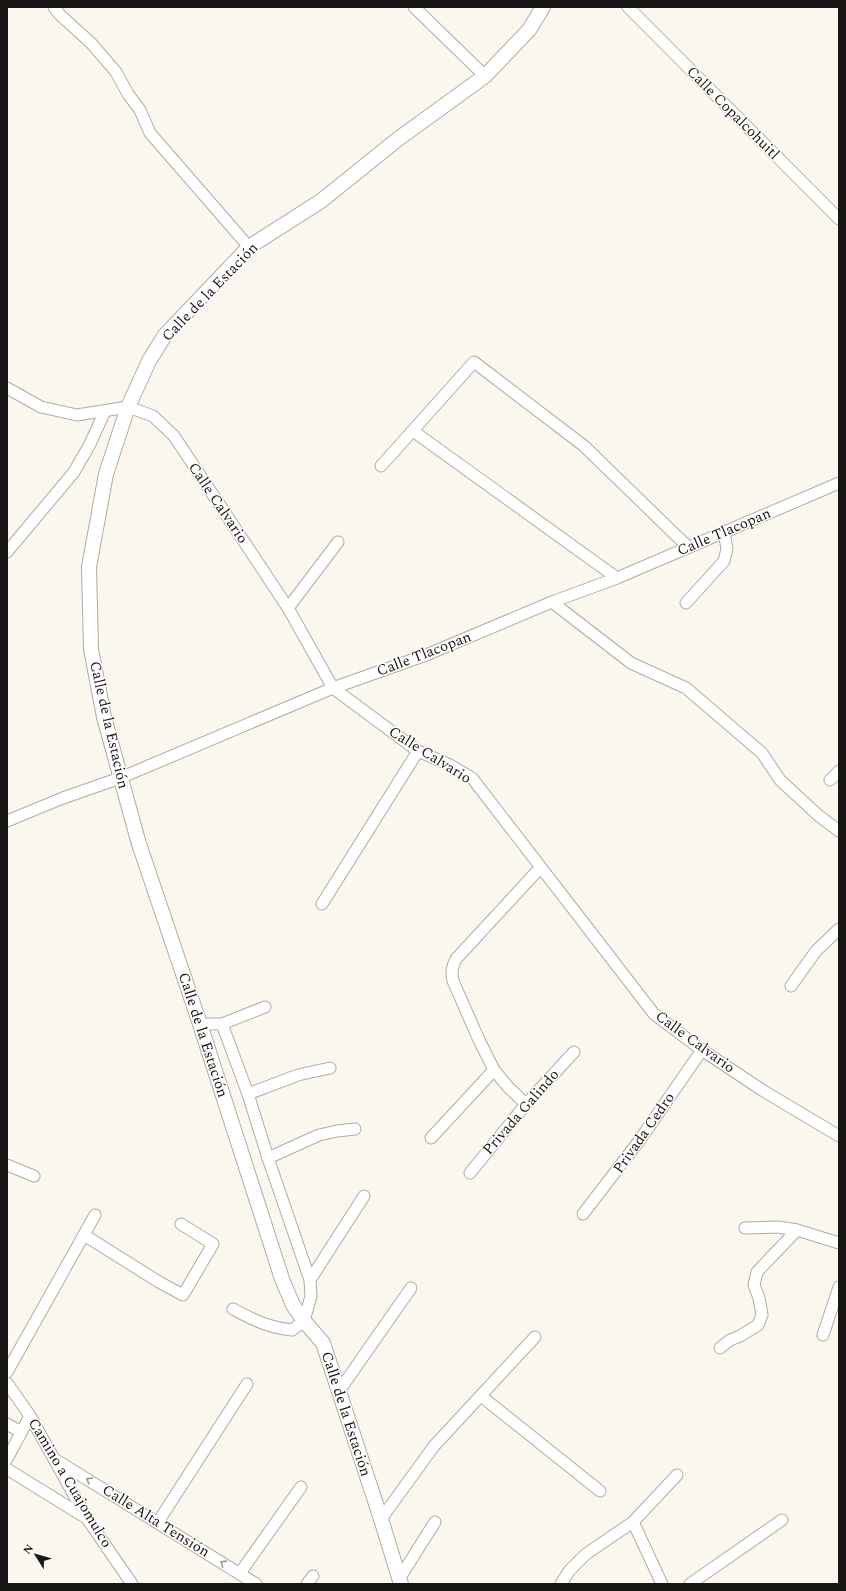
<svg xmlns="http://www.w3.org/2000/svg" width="846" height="1591" viewBox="0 0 846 1591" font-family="Spectral,serif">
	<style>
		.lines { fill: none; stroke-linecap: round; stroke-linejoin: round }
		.minor-casing { stroke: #b0aca3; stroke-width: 13 }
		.tertiary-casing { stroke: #b0aca3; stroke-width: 16 }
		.minor { stroke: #fff; stroke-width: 11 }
		.tertiary { stroke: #fff; stroke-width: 14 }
		.oneway { stroke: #989795 }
		.labels { text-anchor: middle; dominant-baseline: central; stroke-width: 3; stroke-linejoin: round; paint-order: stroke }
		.street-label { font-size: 15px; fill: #191714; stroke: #fff }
	</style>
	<rect width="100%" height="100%" fill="#fbf7ee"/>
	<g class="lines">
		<defs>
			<g id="minor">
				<path d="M54,7l5,7 32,29 25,29 12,22 12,16 10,23 99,114"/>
				<path d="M414,7l71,69"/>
				<path d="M628,7l211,212"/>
				<path d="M7,388l34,19 36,8 51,-8 25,9 21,20 55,83 59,89 45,80 85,63 32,14 22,13 182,236 48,36 60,40 77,46"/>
				<path d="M413,431l204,147"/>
				<path d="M381,466l93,-104 110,84 104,101"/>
				<path d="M7,552l67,-80 16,-28 15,-33"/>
				<path d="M552,602l79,61 55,25 76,65 18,27 39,36 20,15"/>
				<path d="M686,603l38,-42 3,-12 -3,-17"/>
				<path d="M288,608l50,-66"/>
				<path d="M830,780l9,-9"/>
				<path d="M7,821l56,-23 57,-20 213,-90 93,-33 126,-53 65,-24 222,-95"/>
				<path d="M322,904l96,-153"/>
				<path d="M791,986l25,-35 23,-22"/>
				<path d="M200,1024h22l26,70 20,64 42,122 1,16 -7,25 -12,9c-25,-3 -36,-9 -59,-21"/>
				<path d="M222,1024l43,-17"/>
				<path d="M248,1094l50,-19 32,-7"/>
				<path d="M526,1104l-18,-17 -14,-17 -15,-30 -26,-59c-2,-9 -1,-14 3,-22l84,-91"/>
				<path d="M431,1138l63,-68"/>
				<path d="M268,1158l51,-23 18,-4 18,-2"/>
				<path d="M7,1165l27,11"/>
				<path d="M470,1173l56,-69 48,-52"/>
				<path d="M583,1214l56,-73 63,-91"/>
				<path d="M745,1228l33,-1 19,3 42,13"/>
				<path d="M84,1235l75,47 24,13 30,-51 -32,-20"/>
				<path d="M310,1280l54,-84"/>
				<path d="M823,1335l16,-48"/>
				<path d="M720,1348l10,-8 10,-4 18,-11 4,-10 -3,-17 -5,-13 3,-13 40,-42"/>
				<path d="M7,1372l88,-157"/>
				<path d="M7,1383l23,33 58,104 44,64"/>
				<path d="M339,1391l72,-103"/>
				<path d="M481,1396l119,95"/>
				<path d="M7,1424l14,8"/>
				<path d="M7,1459l23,-43"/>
				<path d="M56,1460l200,124"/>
				<path d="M7,1469l81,50"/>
				<path d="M381,1519l53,-73 101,-109"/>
				<path d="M158,1522l89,-138"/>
				<path d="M633,1522l29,62"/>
				<path d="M240,1573l61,-86"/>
				<path d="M399,1579l36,-57"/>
				<path d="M307,1584l6,-8"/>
				<path d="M561,1584l8,-13 17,-17 47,-32 44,-47"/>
				<path d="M690,1584l92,-64"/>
			</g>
			<path id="tertiary" d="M401,1584l-20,-65 -58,-176 -19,-22 -11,-16 -11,-26 -82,-255 -61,-180 -35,-127 -13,-68 -2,-82 17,-93 22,-67 21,-46 16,-26 84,-88 72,-46 77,-62 87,-63 44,-46 14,-23"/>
		</defs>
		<use href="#minor" class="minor-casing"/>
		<use href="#tertiary" class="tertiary-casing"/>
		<use href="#minor" class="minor"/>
		<use href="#tertiary" class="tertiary"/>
	</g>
	<defs><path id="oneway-chevron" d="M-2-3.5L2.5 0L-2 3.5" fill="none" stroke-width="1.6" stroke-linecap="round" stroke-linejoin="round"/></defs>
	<g class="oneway">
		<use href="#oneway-chevron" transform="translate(89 1480) rotate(-148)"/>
		<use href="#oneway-chevron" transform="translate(223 1563) rotate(-148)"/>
	</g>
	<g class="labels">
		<g class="street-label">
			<text transform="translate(733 113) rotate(45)">Calle Copalcohuitl</text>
			<text transform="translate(210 292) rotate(-46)">Calle de la Estación</text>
			<text transform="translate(218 503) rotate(56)">Calle Calvario</text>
			<text transform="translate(724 532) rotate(-23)">Calle Tlacopan</text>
			<text transform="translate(424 654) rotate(-21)">Calle Tlacopan</text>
			<text transform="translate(109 725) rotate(77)">Calle de la Estación</text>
			<text transform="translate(430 755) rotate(32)">Calle Calvario</text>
			<text transform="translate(203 1035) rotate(72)">Calle de la Estación</text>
			<text transform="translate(695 1042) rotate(36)">Calle Calvario</text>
			<text transform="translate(521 1112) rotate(-49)">Privada Galindo</text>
			<text transform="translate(644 1133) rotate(-55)">Privada Cedro</text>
			<text transform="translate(346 1414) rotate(72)">Calle de la Estación</text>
			<text transform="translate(70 1483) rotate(59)">Camino a Cuajomulco</text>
			<text transform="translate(156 1521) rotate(32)">Calle Alta Tensión</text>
		</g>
	</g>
	<rect width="846" height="1591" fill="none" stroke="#191714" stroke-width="16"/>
	<g transform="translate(36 1555) rotate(307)" stroke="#ffffff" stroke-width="3" paint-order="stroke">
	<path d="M0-3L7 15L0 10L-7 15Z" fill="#191714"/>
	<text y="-6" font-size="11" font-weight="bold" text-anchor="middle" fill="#191714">N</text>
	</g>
</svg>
